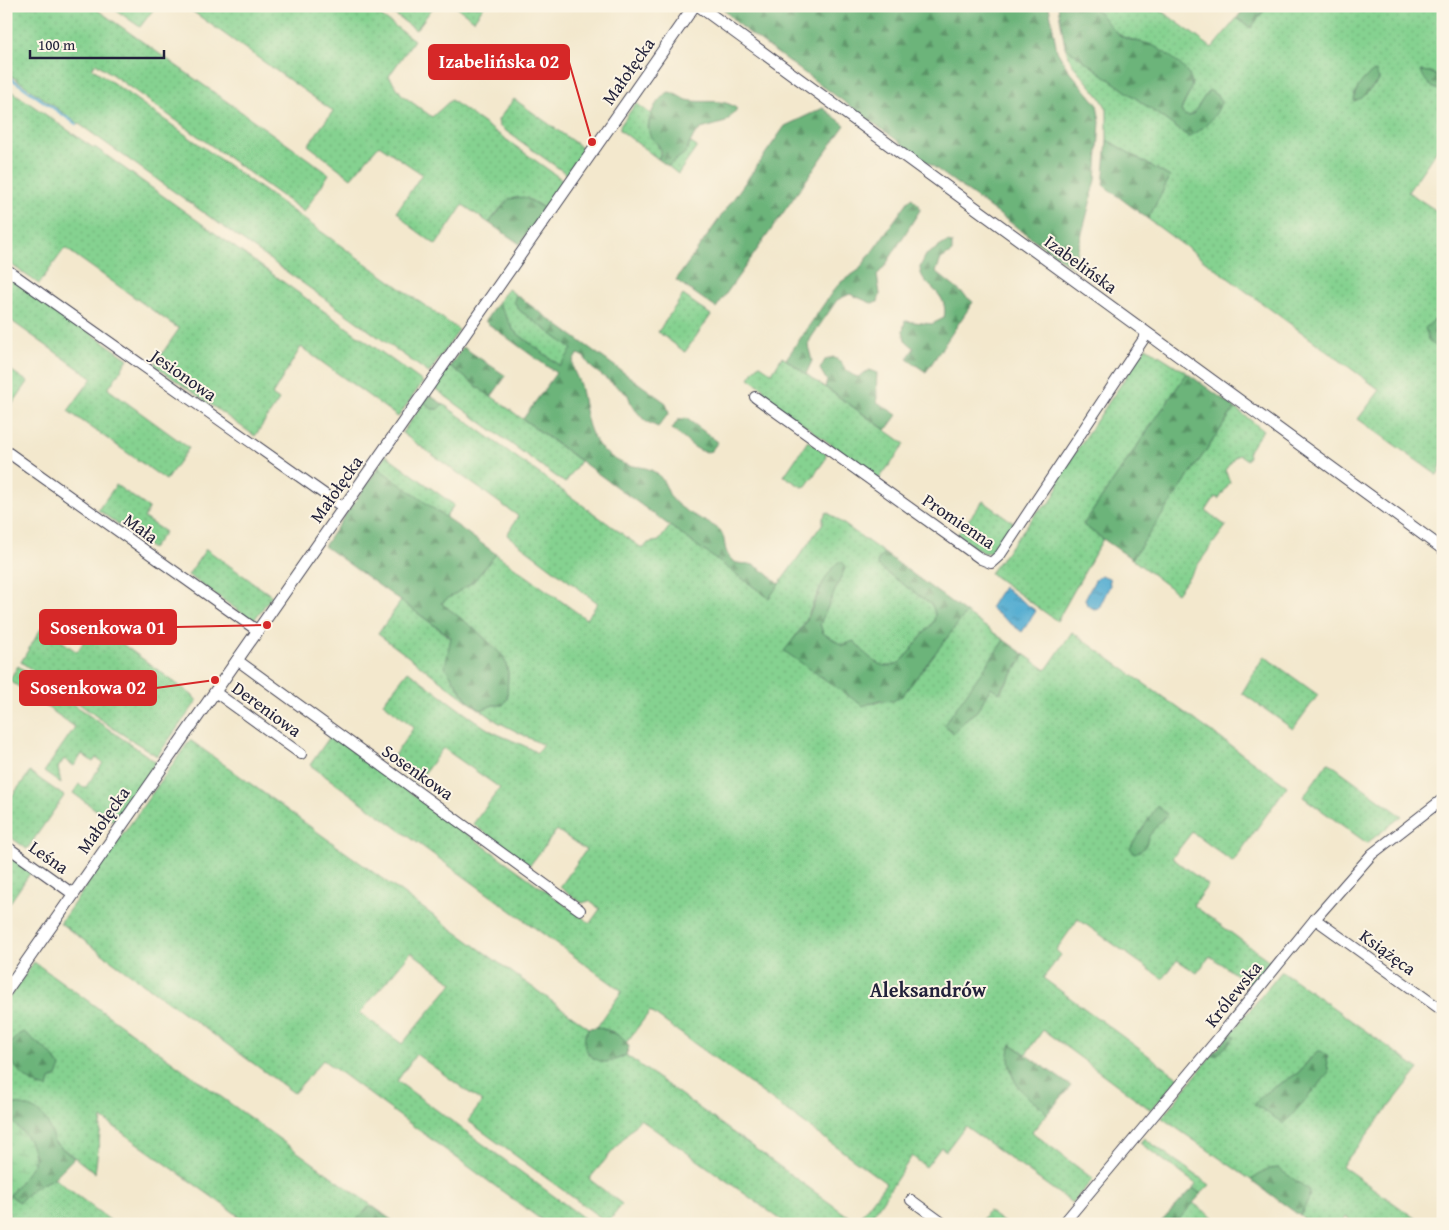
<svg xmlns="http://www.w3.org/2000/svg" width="1449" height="1230" viewBox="0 0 1449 1230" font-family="'Gentium Book Plus',serif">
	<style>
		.grass { fill: url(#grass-dots); stroke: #547a66; fill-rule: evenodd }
		.forest { fill: url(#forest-firs); stroke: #476b5a }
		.wetland { fill: url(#wetland-marsh); stroke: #547a66 }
		.water { fill: url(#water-ripples); stroke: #3b6886 }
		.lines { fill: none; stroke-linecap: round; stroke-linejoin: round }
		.stream { stroke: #54add1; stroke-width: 2.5 }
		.minor-casing { stroke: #414051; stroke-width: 12 }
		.tertiary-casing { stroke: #414051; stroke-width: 13 }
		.minor { stroke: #fff; stroke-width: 10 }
		.tertiary { stroke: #fff; stroke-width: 11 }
		.labels { text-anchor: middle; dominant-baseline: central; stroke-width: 4; stroke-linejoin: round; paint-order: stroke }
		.street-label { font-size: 18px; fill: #22223b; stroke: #fcf5e5 }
		.quarter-label { font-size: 20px; font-weight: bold; fill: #22223b; stroke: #fcf5e5 }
		.leader { fill: none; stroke: #d62828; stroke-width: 2 }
		.callout-dot { fill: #d62828; stroke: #fcf5e5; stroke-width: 2 }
		.callout { fill: #d62828; stroke: #d62828; stroke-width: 2 }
		.callout-label { font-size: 19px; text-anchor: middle; font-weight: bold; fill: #fff }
	</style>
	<defs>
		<pattern id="grass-dots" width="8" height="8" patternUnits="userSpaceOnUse" patternTransform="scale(1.25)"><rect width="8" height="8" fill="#85d290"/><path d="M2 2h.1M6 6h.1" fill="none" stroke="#73b47d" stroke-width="1.8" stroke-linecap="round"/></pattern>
		<pattern id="forest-firs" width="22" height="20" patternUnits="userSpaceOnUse" patternTransform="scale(1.25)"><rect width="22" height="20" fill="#6cb47a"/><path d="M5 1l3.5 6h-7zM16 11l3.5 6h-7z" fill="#589265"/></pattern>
		<pattern id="wetland-marsh" width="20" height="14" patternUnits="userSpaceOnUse" patternTransform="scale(1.25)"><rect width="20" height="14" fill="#85d290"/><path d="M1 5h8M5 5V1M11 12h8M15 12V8" fill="none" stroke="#73b47d"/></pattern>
		<pattern id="water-ripples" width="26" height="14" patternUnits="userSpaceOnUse" patternTransform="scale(1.25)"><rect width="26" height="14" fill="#54add1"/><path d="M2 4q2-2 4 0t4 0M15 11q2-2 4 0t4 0" fill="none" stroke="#458cab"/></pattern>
	</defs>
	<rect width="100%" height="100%" fill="#fcf5e5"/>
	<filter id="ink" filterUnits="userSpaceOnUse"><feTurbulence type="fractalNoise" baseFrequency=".02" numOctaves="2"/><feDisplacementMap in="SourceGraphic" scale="10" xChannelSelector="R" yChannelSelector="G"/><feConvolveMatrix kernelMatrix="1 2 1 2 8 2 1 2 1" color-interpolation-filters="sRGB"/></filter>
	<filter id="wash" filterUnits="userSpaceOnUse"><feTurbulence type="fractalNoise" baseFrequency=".0096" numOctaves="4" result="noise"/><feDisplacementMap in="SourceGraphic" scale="20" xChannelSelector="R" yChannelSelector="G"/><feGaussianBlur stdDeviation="1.12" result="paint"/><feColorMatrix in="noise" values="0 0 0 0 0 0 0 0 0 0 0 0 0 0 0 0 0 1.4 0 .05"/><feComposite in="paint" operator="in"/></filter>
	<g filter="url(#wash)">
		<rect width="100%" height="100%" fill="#f3e8cd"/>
		<g class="grass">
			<path d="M6,6h86l237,168 -25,38 -208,-149 -4,5 367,262 -30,43 -423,-301z"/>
			<path d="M110,6h46l-16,21z"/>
			<path d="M185,6h182l47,34 -25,36 13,19 30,22 19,-17 113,81 -19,28c-29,-21 -37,-12 -56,14l-26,-18 -27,40 -27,-20 -12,-14 25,-37 -43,-29 -28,33 -43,-33 25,-34z"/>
			<path d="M383,6h51l-18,24z"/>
			<path d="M455,6h29l-10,14z"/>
			<path d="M1092,6h63l57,42 25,-30 14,10 16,-22h176v74l-13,-8 -9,-1 9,14 13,6v50l-35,51 35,23v111l-9,-6 6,31 3,1v73c-6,16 5,34 -6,50l-79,-56 22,-29 -232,-171 22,-42 -63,-37v-31l-7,-12 -28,-33 -7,-17 124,90 17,-12 12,-29 -9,-6 -16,24 -4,2 -5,-1 -3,-4 8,-18 -35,-47 -31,-9 -13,-10zM1366,77h13v4l-17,17 -8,-3z"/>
			<path d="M6,87l86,60 4,1 327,234 -25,35 -97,-70 -29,48 7,5 -24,36 -101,-71 25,-36 -114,-81 -26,36 -33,-23z"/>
			<path d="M514,99l71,51 -17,25 -69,-49 -1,-6z"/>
			<path d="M636,103l16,12c-14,20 16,29 6,44l-38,-29v-4z"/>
			<path d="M691,143l6,4 -19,27 -10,-8 17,-13z"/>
			<path d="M6,274l122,85 -20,30 81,59 -23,32 -98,-69 24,-33 -86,-61z"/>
			<path d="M508,289l8,6 -2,6 5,9 53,39 -11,17 -47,-35 -16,-29z"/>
			<path d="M683,295l28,20 -26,37 -27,-20z"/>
			<path d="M1146,347l41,26 -104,152 20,14 -46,82 -67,-48 48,-62 12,-8 8,-15 2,-13z"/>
			<path d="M782,357l123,87 -26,35 -115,-83 -1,-8 -14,-10 10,-14 13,9z"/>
			<path d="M450,366l130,95 -15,22 -131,-95z"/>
			<path d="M6,367l22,15 -22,31z"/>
			<path d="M424,402l8,7h6l5,-5 200,145 5,-6 11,-2 11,-15 99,72 54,-75v-5l4,-6 57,41 -7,9 2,5 53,38 3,8 -1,8 -32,40c-20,15 -35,-6 -48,-20l-12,4 -19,-11 -3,-10 26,-58 -26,22 -16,36 -19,27 86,53c11,-5 20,-1 31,-8l64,-83 38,27 -59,85 9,8 11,-13 12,-9 14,-24 9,6 25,-38 21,15 26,-38 215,154 -54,76 -41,-30 -20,26 36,27 -15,20 78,57 -18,25 -43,-31 -13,17 -20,-13 -14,19 -85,-60 -22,31 5,5 -18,23 136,100 -28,32 -108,-80 -17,24 -15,-10c-5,18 2,42 18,54 7,6 13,8 18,16l-15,18 61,47 -21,24 -107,-77 -19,25 -5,-4 -15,20 -14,-11 -45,68h-80l-147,-105 -51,60 33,25 -14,19 -140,-102 14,-19 -66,-48 -19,27 195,143h-45l-224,-164 -29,33 -234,-170 130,-183 399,288 -4,6 3,20c13,9 24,9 38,1l230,167 30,-39 -236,-172 -24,32 -12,-11 -17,-5 25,-36 -312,-226 21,-30 259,188 10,-14 -11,-8 -7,2 -22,-16 26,-37 -29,-20 -27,35 -57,-41 27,-36 -57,-40 -26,35 -28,-20 25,-36 -31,-24 25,-32c26,19 51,39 78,57 16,10 35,14 51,25l6,-8 -45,-23 -17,-12 12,-5h10l4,-6 1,-27 -4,-15 -28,-27 -35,-27 32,-21 23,-28 90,65 12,-16 -91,-68 11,-19 -116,-83zM411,952l42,31 -51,61 -42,-31z"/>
			<path d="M1235,408l28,22 -15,22 1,4 -2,4 -7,-5 -4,1 -11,14 5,12 -11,17 -4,-2 -9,14 20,15 -49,67 -45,-34z"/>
			<path d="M808,441l18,12 -1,7 -19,26 -4,1 -18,-11z"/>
			<path d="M386,455l68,50 -9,13 -67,-50z"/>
			<path d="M116,485l33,23 -5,10 21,14 -13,17 -54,-39z"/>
			<path d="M983,501l31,22 -22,29 -9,1 -26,-18z"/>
			<path d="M206,549l66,47 -19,25 -65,-46z"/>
			<path d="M401,601l50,37v39l18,25 -91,-68z"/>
			<path d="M95,624l97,71 5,6 -40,55 -43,-27 -93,-67 21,-35 35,25z"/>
			<path d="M1264,656l54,39 -25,34 -51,-36z"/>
			<path d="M18,666l138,96 -40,57 -6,1 -37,-27 6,-9 6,4 18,-25 -7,-5 -3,4 -11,-8 -8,12 -10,-7 -6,9 3,16 -17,-12 31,-45 -66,-47z"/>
			<path d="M1328,762l74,54 -35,27 -64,-46z"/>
			<path d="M30,772l34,24 -37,53 -21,-15v-30z"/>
			<path d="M6,851l27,18 -26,38h-1z"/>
			<path d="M34,962l337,243 -19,19h-102l-148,-106 -7,55 -41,-31 -2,-7 -46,-34v-52l20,29 14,9 8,-2 2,-5 7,-4 -47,-30 -4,2v-46z"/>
			<path d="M1282,971l137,98 -77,97 81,58h-68l-9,-7 -4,7h-31l-11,-8 10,-21 -38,-27 -21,12 -89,-62 50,-63h5l18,-18 -4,-4zM1313,1055l15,2 -2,3 3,13 -64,20 33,-20z"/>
			<path d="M1144,1138l66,47 -9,9 -8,-6 3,-4 -56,-41z"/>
			<path d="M54,1178l61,46h-109v-6l4,-5 -4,-3v-10l4,-5 9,7 15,-14z"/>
			<path d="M1193,1203l30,21h-48z"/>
			<path d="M988,1211l18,13h-27z"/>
		</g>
		<g class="forest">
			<path d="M720,6h329l8,45 10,17 30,36 3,18 -4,58 -23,88 -332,-241z"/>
			<path d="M1058,6h34c11,8 17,22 29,30 10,6 23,5 33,10 11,6 33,21 37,33 4,10 -8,22 -10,32l3,4 5,1 4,-2 16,-24 9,6 3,6c-4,15 -18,28 -32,35l-124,-90z"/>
			<path d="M1246,6h21l-16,22 -14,-10z"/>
			<path d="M1376,71l3,9 -17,18 -8,3c0,-11 11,-27 22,-30z"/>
			<path d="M1421,71l9,1 12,7 1,12c-12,-2 -18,-9 -22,-20z"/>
			<path d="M669,92c7,1 11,6 18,8 16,4 37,-3 50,9l-11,13 -25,7 -7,6 -9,18 -17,13 -10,-7c3,-3 4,-7 2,-11 -2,-5 -7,-7 -10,-12 -5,-15 5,-37 19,-44z"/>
			<path d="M823,108l22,17 -129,183 -40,-28 109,-154z"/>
			<path d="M1107,140l63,37 -22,42 -45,-34z"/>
			<path d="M524,197l21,12 -25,35 -31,-21 20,-24z"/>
			<path d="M912,198l7,7 1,5 -35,56 -8,9 3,19 -2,8 -7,1 -21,-9 -13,6 -26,38 -3,7 4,16 -6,13 -20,-15 47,-68 8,-9 18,-12 50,-70z"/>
			<path d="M947,242l5,1v9l-11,7 -5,13 37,30 -47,70 -19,-13 7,-11 -9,-8 -2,-9 2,-10 27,3 12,-6c6,-28 -24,-30 -24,-51l6,-12z"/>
			<path d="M516,295l150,108 3,10 -11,14 -13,-6 -13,-15 -4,-11 -36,-27 -8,-11 -6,-3c-11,12 -2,18 2,31 8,35 6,62 44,79 12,4 21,1 32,9 11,8 10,20 18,28 12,13 32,19 46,29 7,9 2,20 11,29 6,7 15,3 22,6 10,4 18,12 26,19l-10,14 -246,-179 33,-46 -69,-50 -2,-2 13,-19 16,29 46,35 12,-17 -53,-39 -5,-9z"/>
			<path d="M1434,320l9,6v26l-15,-12 -3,-12z"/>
			<path d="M463,347l43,29 -15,21 -41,-31z"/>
			<path d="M833,357c11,5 12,17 25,20l11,-7 8,3c-1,10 0,19 0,29l20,13 -11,15 -61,-43 2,-6 -7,-12 5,-9z"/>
			<path d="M1187,373l48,35 -103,151 -49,-34z"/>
			<path d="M429,395l14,9 -5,5h-6l-8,-7z"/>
			<path d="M686,418l32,24 -7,9c-12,5 -29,-15 -39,-22l6,-9z"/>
			<path d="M378,468l118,86 -23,28 -32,21 35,27 28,27 4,15 -1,27 -4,6h-10l-12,5 -12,-8 -24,-35 6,-30 -127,-91z"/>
			<path d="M884,553l82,60 -64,83 -9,5 -13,-1 -17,6 -79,-55c7,-9 14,-17 20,-26 12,-20 16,-46 34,-63h4l4,4 -26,58 3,9 19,12 12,-4c13,14 28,35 48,20l32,-40 1,-8 -3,-8 -53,-38 -2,-5z"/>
			<path d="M1004,640l21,15 -26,38 -8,-6 -14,24 -12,9 -11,13 -10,-8z"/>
			<path d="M1157,806l10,8c-5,7 -11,12 -16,19 -6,9 -3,17 -17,20l-4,-5z"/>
			<path d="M597,1027c13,5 25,6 32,20l-3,8c-5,3 -13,6 -19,7 -19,1 -29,-20 -18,-34z"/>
			<path d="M24,1032l25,20 12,15 -4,9 -7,4 -2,8c-19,-2 -37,-22 -42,-40l13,-14z"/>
			<path d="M1231,1033l4,5 -18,17h-5z"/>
			<path d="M1011,1044l60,42 -24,28c-5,-8 -11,-10 -18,-16 -16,-12 -24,-36 -18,-54z"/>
			<path d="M1317,1051h4l6,4 -1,5 3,13 -45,51 -30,-20 11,-11 33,-20z"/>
			<path d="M6,1101c6,4 13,3 20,5 21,8 22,17 28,36l20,16 -20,20 -20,10 -15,14 -9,-7 24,-32c0,-22 -11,-32 -28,-46z"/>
			<path d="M1278,1168l31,22v9l-9,17 -49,-36 17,-11z"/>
			<path d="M1193,1188l8,6 -26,30 -15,-1z"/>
			<path d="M371,1205l26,19h-45z"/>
		</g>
		<path class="wetland" d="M6,1117c17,14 28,24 28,46l-28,37z"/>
		<g class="water">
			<path d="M1101,575l8,3 1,7 -11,23 -5,1 -7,-4 -2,-6 10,-19z"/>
			<path d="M1003,587l33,24 -14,21 -32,-24z"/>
		</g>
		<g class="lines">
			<path class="stream" d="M6,75l70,49"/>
		</g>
	</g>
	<g filter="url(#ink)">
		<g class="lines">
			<defs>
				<g id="minor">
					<path d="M6,269l338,239"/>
					<path d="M755,397l226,162 10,4 9,-8 147,-221"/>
					<path d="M6,451l252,180"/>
					<path d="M237,660l343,250"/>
					<path d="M215,692l86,62"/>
					<path d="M6,846l67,48"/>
					<path d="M1315,919l128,92"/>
					<path d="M911,1200l33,24"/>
					<path d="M1063,1224l153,-183 99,-122 57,-65 71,-55"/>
				</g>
				<g id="tertiary">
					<path d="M699,6l744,543"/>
					<path d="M6,991l688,-985"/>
				</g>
			</defs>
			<use href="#minor" class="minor-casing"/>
			<use href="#tertiary" class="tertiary-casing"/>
			<use href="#minor" class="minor"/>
			<use href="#tertiary" class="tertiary"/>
		</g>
	</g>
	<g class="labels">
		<g class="street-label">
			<text transform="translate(628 71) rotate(-55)">Małołęcka</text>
			<text transform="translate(1081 264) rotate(36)">Izabelińska</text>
			<text transform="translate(184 375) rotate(35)">Jesionowa</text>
			<text transform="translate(336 489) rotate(-55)">Małołęcka</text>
			<text transform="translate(959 521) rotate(34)">Promienna</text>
			<text transform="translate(141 528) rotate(36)">Mała</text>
			<text transform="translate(267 709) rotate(36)">Dereniowa</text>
			<text transform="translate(418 772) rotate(35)">Sosenkowa</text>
			<text transform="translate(103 820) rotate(-55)">Małołęcka</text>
			<text transform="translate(49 857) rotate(35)">Leśna</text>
			<text transform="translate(1388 952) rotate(36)">Książęca</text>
			<text transform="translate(1233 994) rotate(-51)">Królewska</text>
		</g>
		<g class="quarter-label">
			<text x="928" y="989">Aleksandrów</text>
		</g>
	</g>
	<path class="leader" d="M592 142L569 62M267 625L176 627M215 680L156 688"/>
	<g class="callout-dot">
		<circle cx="592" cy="142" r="5"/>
		<circle cx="267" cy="625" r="5"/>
		<circle cx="215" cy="680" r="5"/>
	</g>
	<g class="callout">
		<rect x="429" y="45" width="140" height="34" rx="5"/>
		<rect x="40" y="610" width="136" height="34" rx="5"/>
		<rect x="20" y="671" width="136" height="34" rx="5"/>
	</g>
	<g class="callout-label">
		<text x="499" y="68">Izabelińska 02</text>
		<text x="108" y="634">Sosenkowa 01</text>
		<text x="88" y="694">Sosenkowa 02</text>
	</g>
	<rect width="1449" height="1230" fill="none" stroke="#fcf5e5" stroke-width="25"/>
	<path d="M30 50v8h134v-8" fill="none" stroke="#22223b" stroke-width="2.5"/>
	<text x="38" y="50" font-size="15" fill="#22223b" stroke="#fcf5e5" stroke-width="4" paint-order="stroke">100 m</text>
</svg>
